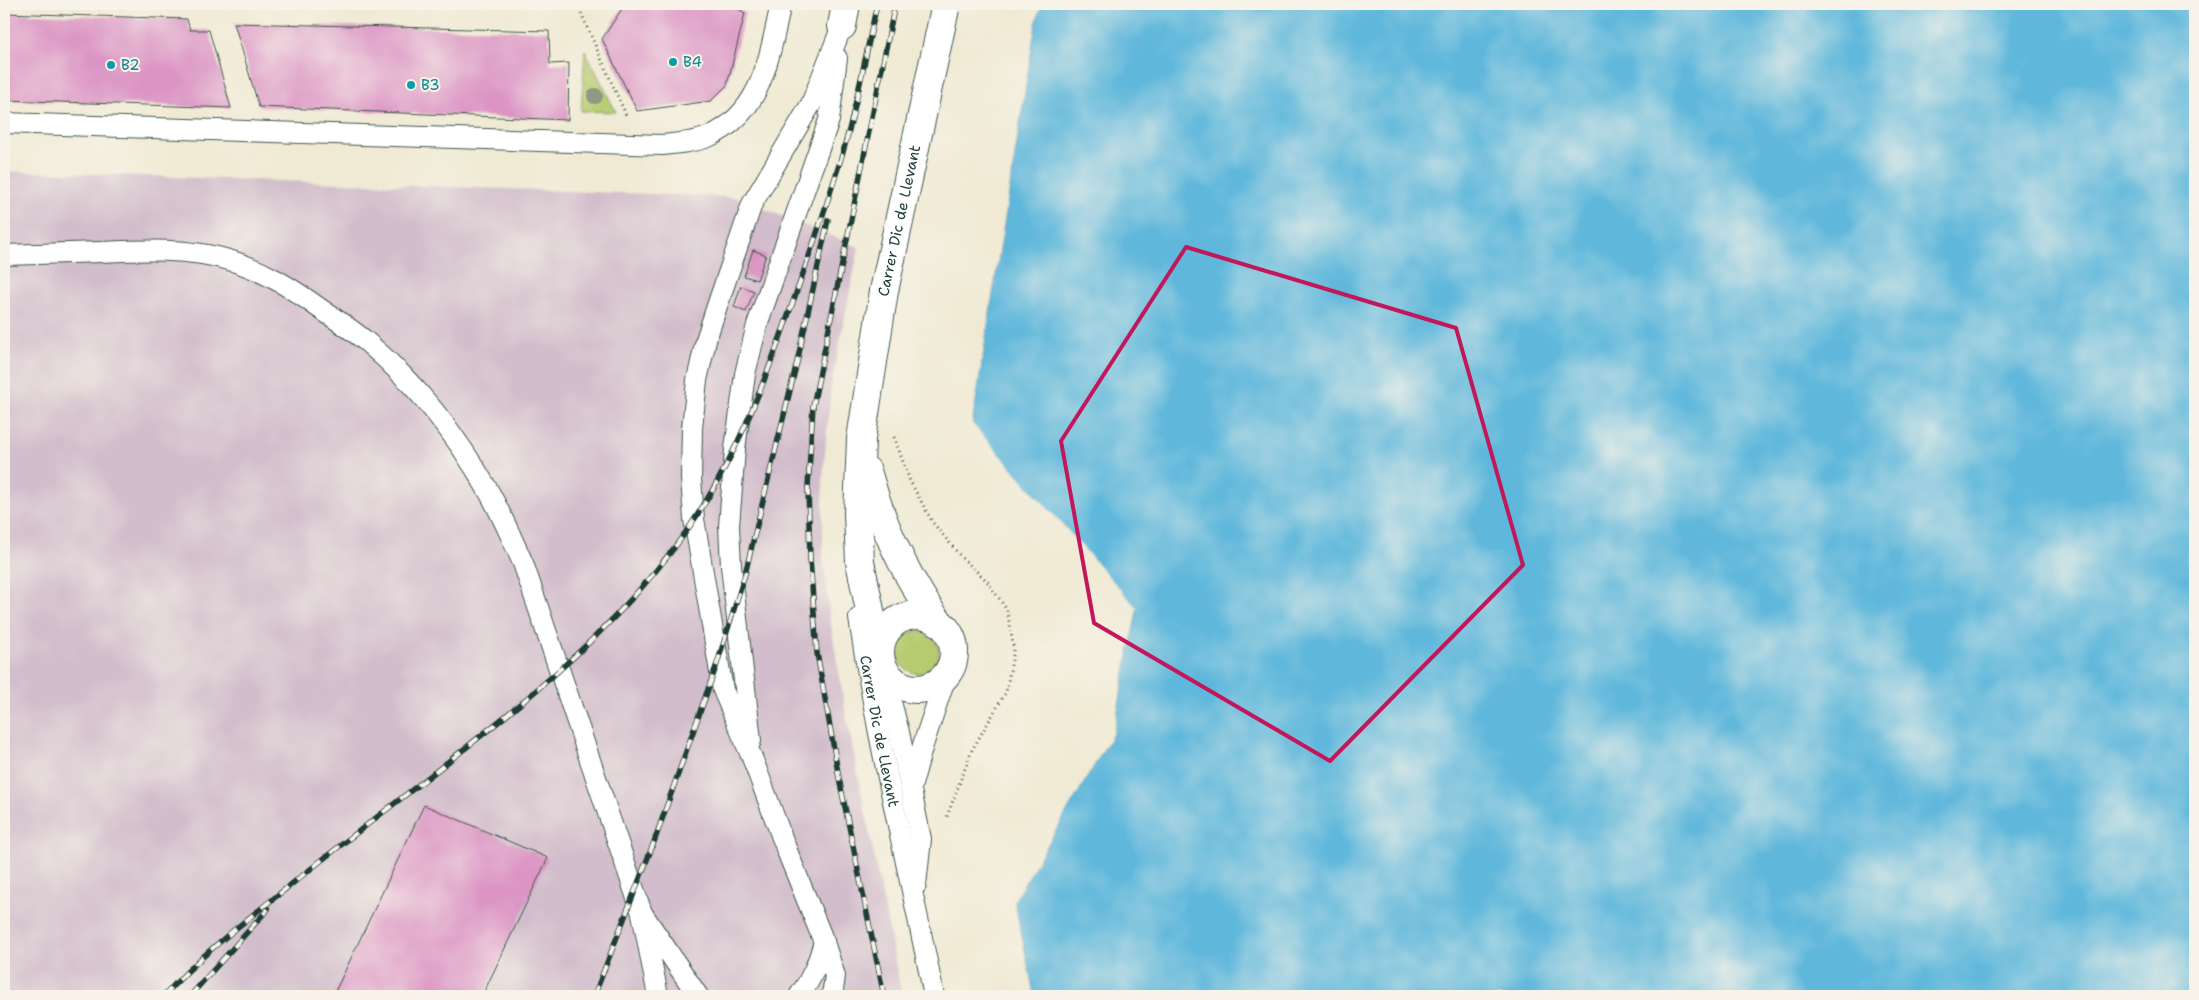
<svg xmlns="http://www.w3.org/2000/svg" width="2199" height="1000" viewBox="0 0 2199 1000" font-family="'Shantell Sans',sans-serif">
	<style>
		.industrial { fill: #d1bdcb }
		.green { fill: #b6cb6f; stroke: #6a8452 }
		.water { fill: #5eb7db; stroke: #3e7a88 }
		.pier { fill: #f0ead4 }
		.building { fill: #db94c4 }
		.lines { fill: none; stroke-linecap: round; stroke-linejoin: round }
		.service-casing { stroke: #3e574c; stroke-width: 22 }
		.minor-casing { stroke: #3e574c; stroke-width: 30 }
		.path { stroke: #3e574c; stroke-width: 3; stroke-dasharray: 1 4; stroke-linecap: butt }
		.service { stroke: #fff; stroke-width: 20 }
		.minor { stroke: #fff; stroke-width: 28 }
		.rail-casing { stroke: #1f3d34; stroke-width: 5.5 }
		.rail { stroke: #f7f3e8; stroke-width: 4; stroke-dasharray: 11; stroke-linecap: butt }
		.tree { fill: #8e9a83 }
		.marked { fill: none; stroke: #c2185b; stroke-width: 4; stroke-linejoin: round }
		.culture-dot { fill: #0f9aa8; stroke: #f7f3e8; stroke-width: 2 }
		.labels { text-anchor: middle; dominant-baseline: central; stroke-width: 4; stroke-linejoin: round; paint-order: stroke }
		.culture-label { font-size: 15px; fill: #0d838f; stroke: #f7f3e8; text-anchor: start }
		.street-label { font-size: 15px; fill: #1f3d34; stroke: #f7f3e8 }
	</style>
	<rect width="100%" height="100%" fill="#f7f3e8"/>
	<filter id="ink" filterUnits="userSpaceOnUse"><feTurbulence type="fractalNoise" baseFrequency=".02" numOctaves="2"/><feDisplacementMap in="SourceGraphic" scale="10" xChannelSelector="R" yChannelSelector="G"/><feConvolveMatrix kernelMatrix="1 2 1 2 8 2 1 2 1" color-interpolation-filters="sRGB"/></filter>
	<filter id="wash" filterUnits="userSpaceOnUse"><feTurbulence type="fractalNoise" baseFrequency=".0096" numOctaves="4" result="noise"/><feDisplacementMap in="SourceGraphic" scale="20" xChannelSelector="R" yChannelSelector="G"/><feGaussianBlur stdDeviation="1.12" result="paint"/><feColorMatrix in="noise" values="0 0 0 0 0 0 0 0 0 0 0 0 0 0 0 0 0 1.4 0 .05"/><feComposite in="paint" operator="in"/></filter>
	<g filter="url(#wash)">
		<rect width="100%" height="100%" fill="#f0ead4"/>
		<path class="industrial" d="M4,171l730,26 125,50 -28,138 -8,91v83l7,60 16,96 56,281h-898z"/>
		<g class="green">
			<path d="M585,50l31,62 -35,-1z"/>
			<circle cx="918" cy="652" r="21"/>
		</g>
		<path class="water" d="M1041,4h1154v992h-1161l-20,-95 99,-168 24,-124 -165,-186 63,-397z"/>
		<path class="pier" d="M1039,4h2l-6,22 -63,397 165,185 -24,125 -99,168 20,95h-2l-20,-95 98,-169 24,-123 -165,-186 64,-397z"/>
		<g id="blocks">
			<g class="building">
				<path d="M625,4h105l15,9 -18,72 -16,16 -74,10 -35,-72z"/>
				<path d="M4,13l183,6 3,11h19l22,78 -227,-8z"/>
				<path d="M234,23l315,8 1,33 19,-1 -1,57 -309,-13z"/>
				<path d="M753,250l13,5 -9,25 -13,-4z"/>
				<path d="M741,286l13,5 -8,21 -12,-5z"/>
				<path d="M424,805l124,53 -66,138h-149z"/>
			</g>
		</g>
	</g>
	<g filter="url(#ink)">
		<use href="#blocks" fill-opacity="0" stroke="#3e574c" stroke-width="1"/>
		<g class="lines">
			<defs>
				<g id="service">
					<path d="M4,123l658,22c15,-2 32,-2 46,-8 55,-24 61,-81 73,-133"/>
					<path d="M4,255c32,-1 65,-2 98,-3 42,-2 86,-4 127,8 35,10 64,29 93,50 15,10 32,21 46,33 48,41 90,94 121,149 13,23 23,47 34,71l119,350"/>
					<path id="s1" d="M859,618c19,128 50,252 75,378"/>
					<path d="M881,664l18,68 22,107 -5,46"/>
					<path d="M751,741l-20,-175 -2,-40 6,-77 10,-75 12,-49 72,-205 8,-62"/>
					<path d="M912,784l11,-39 24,-72"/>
					<path d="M824,942l-37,-91 -34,-91 -30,-70 -29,-171 -3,-41 1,-50 5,-48 9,-40 11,-34 35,-102 59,-100 31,-78"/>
					<path d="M658,996l-16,-83 56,83"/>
					<path d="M799,996c13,-17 19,-34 25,-54l11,34 -3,20"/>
				</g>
				<g id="minor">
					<path d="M842,26l4,-22"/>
					<path d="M867,471c15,55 38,104 71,151"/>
					<circle cx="917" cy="652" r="37"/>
					<path id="s2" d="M881,664l-21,-102 -2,-48 3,-75 23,-148 62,-287"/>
				</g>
			</defs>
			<use href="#service" class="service-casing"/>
			<use href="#minor" class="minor-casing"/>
			<g class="path">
				<path d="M401,4h64"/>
				<path d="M577,4l49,111"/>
				<path d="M894,437l16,44 23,42 29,35 25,23 20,29 7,40 -8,42 -34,58 -26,69"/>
			</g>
			<use href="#service" class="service"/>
			<use href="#minor" class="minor"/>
			<defs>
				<g id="rail">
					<path d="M164,996c38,-43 84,-77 129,-113 71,-57 144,-111 215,-169 61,-50 117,-102 166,-166 51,-66 82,-143 110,-221 21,-58 41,-116 59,-175 14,-48 23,-99 34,-148"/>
					<path d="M190,996l78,-87"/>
					<path d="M594,996l60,-154 63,-178 28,-90 53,-216 30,-138"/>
					<path d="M884,996l-45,-218 -22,-125 -7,-94 -2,-72 5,-81 82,-402"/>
				</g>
			</defs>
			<use href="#rail" class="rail-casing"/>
			<use href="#rail" class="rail"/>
		</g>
		<circle class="tree" cx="595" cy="96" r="8"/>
	</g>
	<path class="marked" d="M1186,247l270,81 67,237 -193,196 -236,-138 -33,-182z"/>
	<g class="culture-dot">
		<circle cx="673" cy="62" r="5"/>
		<circle cx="111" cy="65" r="5"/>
		<circle cx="411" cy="85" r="5"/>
	</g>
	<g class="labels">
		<g class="culture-label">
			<text x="683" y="62">B4</text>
			<text x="121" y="65">B2</text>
			<text x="421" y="85">B3</text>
		</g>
		<g class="street-label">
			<text stroke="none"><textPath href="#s2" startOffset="449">Carrer Dic de Llevant</textPath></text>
			<text stroke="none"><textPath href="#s1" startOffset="115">Carrer Dic de Llevant</textPath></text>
		</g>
	</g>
	<rect width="2199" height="1000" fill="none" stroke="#f7f3e8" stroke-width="20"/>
</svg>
